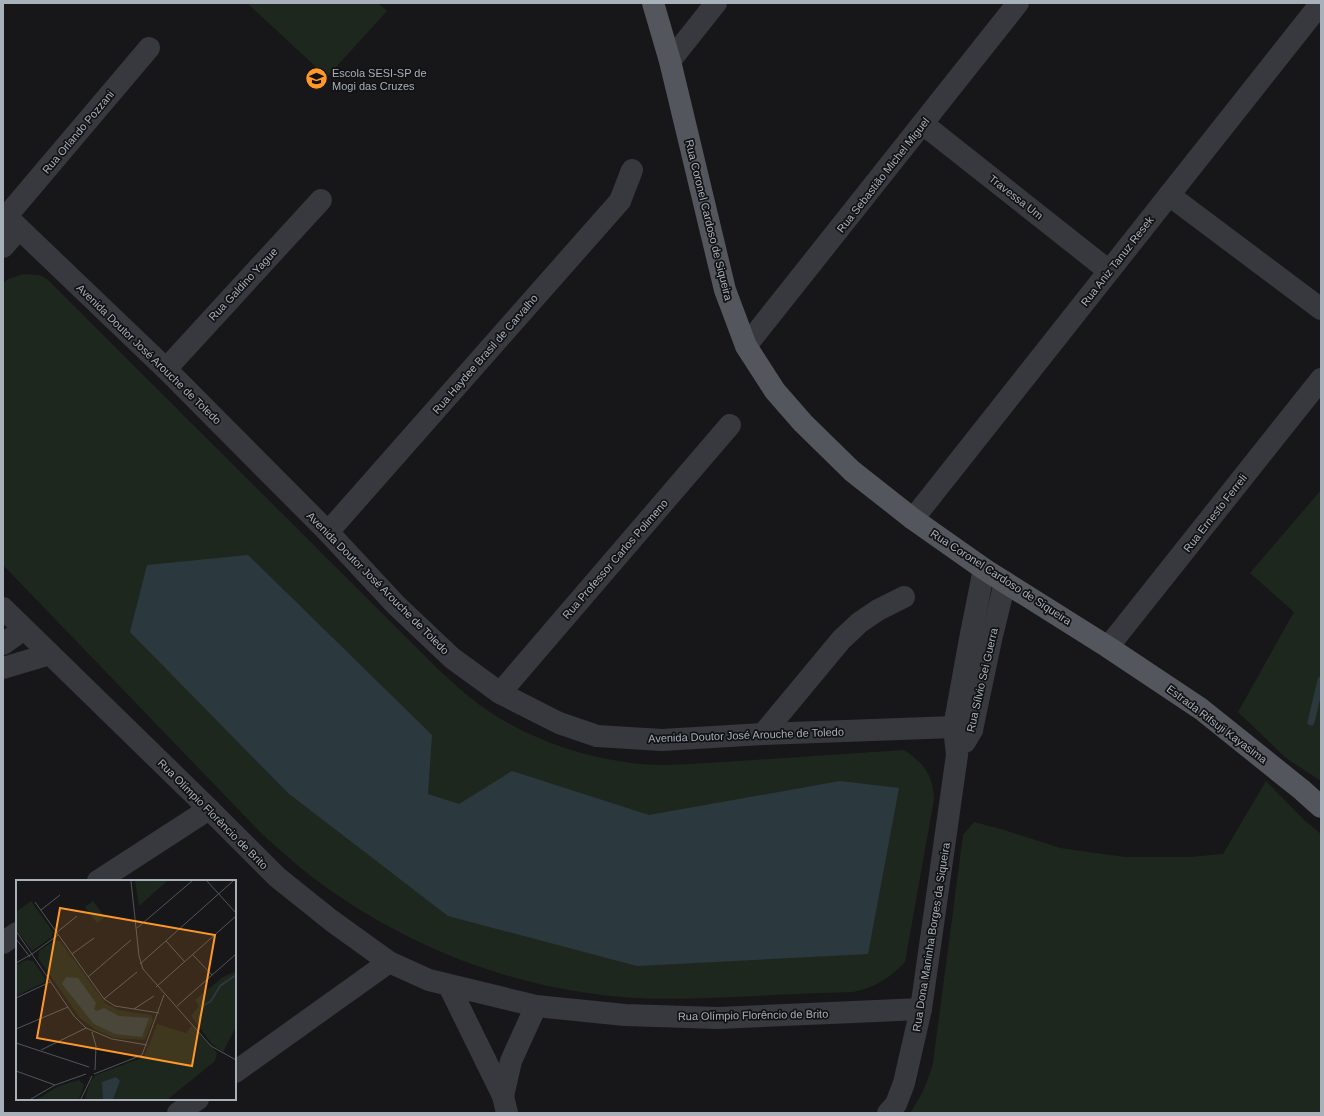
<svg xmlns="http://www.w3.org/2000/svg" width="1324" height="1116" viewBox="0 0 1324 1116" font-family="Helvetica,sans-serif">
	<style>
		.green { fill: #1e271e }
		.water { fill: #2b383e }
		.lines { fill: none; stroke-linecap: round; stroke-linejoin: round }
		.stream { stroke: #2b383e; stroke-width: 7 }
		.minor { stroke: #37393e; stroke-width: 22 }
		.major { stroke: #53575d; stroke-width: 22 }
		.labels { text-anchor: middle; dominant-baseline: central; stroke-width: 3.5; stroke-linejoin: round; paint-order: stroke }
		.poi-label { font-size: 11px; fill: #a8b0ba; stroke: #121214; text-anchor: start }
		.street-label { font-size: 11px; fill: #a8b0ba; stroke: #121214 }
		.inset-river { fill: none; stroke: #2b383e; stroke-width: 2 }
		.inset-road { fill: none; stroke: #515459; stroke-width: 1 }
		.view { fill: #ff9828; fill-opacity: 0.15; stroke: #ff9828; stroke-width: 2 }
		.inset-edge { fill: none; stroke: #a8b0ba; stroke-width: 2 }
	</style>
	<rect width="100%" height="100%" fill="#171719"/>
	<g class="green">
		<path d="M247,3h131l9,8 -60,66z"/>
		<path d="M23,274l16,1 8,4 392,391c14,13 27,25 42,36 42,30 93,49 144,56 22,4 45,3 67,2l212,-14c20,13 29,25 30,49l-29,163c-15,16 -31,26 -52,30 -40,1 -79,3 -118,5 -33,1 -66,3 -99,1 -111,-6 -218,-46 -309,-110 -23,-16 -45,-36 -66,-55l-258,-268v-281l5,-5z"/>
		<path d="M1321,490v291l-35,-23 -48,-46 56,-100 -44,-39z"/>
		<path d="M1266,781l37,38 18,15v279h-411c11,-16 18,-31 23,-50l30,-228 11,-13 27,7 59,19 65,9h65l33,-3z"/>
	</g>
	<path class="water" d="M248,555l184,180 -4,59 31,10 53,-33 137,44 191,-34 59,7 -31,166 -231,12 -189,-50 -160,-123 -158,-161 17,-67z"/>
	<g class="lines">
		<path class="stream" d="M1311,722l10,-42"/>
		<g class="minor">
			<path d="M670,61l46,-58"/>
			<path d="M923,124l186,147"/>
			<path d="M1169,195l152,114"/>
			<path d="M3,213l163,156 162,163 68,73 56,53 48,35 59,30 38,13 65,4 101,-6 191,-7 18,3"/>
			<path d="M6,217l143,-169"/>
			<path d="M3,247l16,-18"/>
			<path d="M746,346l272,-343"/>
			<path d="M166,369l155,-169"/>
			<path d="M913,519l408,-516"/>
			<path d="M328,532l292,-331 12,-31"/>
			<path d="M3,608l206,201 68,68 55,44 57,41 40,18 107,26 89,9 93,3 203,-9"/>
			<path d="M3,644l21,-15"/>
			<path d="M1108,647l213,-268"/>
			<path d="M3,668l47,-14"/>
			<path d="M500,693l230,-268"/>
			<path d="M763,734l78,-94 18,-17 19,-13 26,-13"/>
			<path d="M965,742l7,-12 19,-90 14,-58"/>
			<path d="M98,881l111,-72"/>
			<path d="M3,943l14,-10"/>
			<path d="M449,986l54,110 4,17"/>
			<path d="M235,1072l154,-110"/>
			<path d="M503,1096l8,-35 25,-55"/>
			<path d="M178,1113l20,-14"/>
			<path d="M888,1113l8,-9 8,-21 17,-74 36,-254 -3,-28 16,-88 14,-70"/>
		</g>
		<path class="major" d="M653,3l17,58 55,229 21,56 29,45 28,32 49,48 61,48 71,50 124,78 93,62 101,81 19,17"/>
	</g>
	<defs>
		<symbol id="school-disc" viewBox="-11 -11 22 22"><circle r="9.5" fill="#ff9828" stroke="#121214"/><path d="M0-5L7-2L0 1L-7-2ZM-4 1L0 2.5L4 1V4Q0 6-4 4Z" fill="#111"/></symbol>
	</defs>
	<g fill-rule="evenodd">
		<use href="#school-disc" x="304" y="66" width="25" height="25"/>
	</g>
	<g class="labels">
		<g class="poi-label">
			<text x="332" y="73">Escola SESI-SP de<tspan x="332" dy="13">Mogi das Cruzes</tspan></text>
		</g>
		<g class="street-label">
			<text transform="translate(78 132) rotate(-50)">Rua Orlando Pozzani</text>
			<text transform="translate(883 175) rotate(-52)">Rua Sebastião Michel Miguel</text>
			<text transform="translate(1016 197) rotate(38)">Travessa Um</text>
			<text transform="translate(709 220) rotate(76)">Rua Coronel Cardoso de Siqueira</text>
			<text transform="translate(1117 261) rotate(-52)">Rua Aniz Tanuz Resek</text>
			<text transform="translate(243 284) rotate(-47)">Rua Galdino Yague</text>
			<text transform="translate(149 354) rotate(44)">Avenida Doutor José Arouche de Toledo</text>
			<text transform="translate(485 354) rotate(-49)">Rua Haydee Brasil de Carvalho</text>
			<text transform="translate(1215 513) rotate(-52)">Rua Ernesto Ferreli</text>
			<text transform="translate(615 559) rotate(-49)">Rua Professor Carlos Polimeno</text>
			<text transform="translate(1001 577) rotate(33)">Rua Coronel Cardoso de Siqueira</text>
			<text transform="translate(378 583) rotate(45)">Avenida Doutor José Arouche de Toledo</text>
			<text transform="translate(982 680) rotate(-77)">Rua Sílvio Sei Guerra</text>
			<text transform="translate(1217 724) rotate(37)">Estrada Rifsuji Kayasima</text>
			<text transform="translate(746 735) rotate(-2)">Avenida Doutor José Arouche de Toledo</text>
			<text transform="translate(213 814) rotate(45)">Rua Olímpio Florêncio de Brito</text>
			<text transform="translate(931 937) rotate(-81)">Rua Dona Maninha Borges da Siqueira</text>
			<text transform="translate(753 1015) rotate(-1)">Rua Olímpio Florêncio de Brito</text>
		</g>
	</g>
	<g transform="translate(16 880)">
		<rect width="220" height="220" fill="#171719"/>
		<path d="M119,1h32l-28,25zM15,21l22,31 -1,5 -20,14 -16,-22v-17zM77,21l12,16 -8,6 -12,-16zM39,60l5,1 45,62 13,7 34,5 1,5 -8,20 -31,-2 -18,-8 -16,-12 -42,-60 1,-7zM11,80l6,1 12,17v4l-29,14v-31zM220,91v56l-13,25 -11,-8 -21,-28 8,-10 -4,-6 28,-23zM141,144l29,9 6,-8 25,28 -2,8 -47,38h-83l5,-17 6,-7 48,-18zM63,200l5,5 -5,14h-42l22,-13z" fill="#1e271e"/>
		<path d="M50,97l12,1 18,25 -2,6 3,2 7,-3 15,8 30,2 -7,19 -27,-3 -21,-10 -32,-40zM100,197l4,4 -7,18h-10l-1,-17z" fill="#2b383e"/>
		<path class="inset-river" d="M183,139l5,-14 7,-4 9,-15 16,-11"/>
		<path class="inset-road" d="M115,1l8,75 4,13 68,77 25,14M191,1l29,32M19,22l69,97 11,7 44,7M25,30l19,-15M121,48l55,-47M0,51l58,85 12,12 26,11 35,6M40,53l21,-17M0,59l14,18M150,61l19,21M56,74l22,-16M177,75l19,20M0,83l16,-9 26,-19M124,84l93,-83M72,97l43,-37M140,107l80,-71M0,118l34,-16M88,119l33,-27M161,126l59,-52M118,129l20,-13M0,149l52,-22M76,152l4,14 -1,24M0,163l73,24M25,170l45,-22M0,191l39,14M78,194l48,-19 22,-60M15,219l24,-14 31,-11M65,219l11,-23"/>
		<path class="view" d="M44,28l155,27 -23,131 -155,-28z"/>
		<rect width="220" height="220" class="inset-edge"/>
	</g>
	<rect width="1324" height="1116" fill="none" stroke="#a8b0ba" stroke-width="8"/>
</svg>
